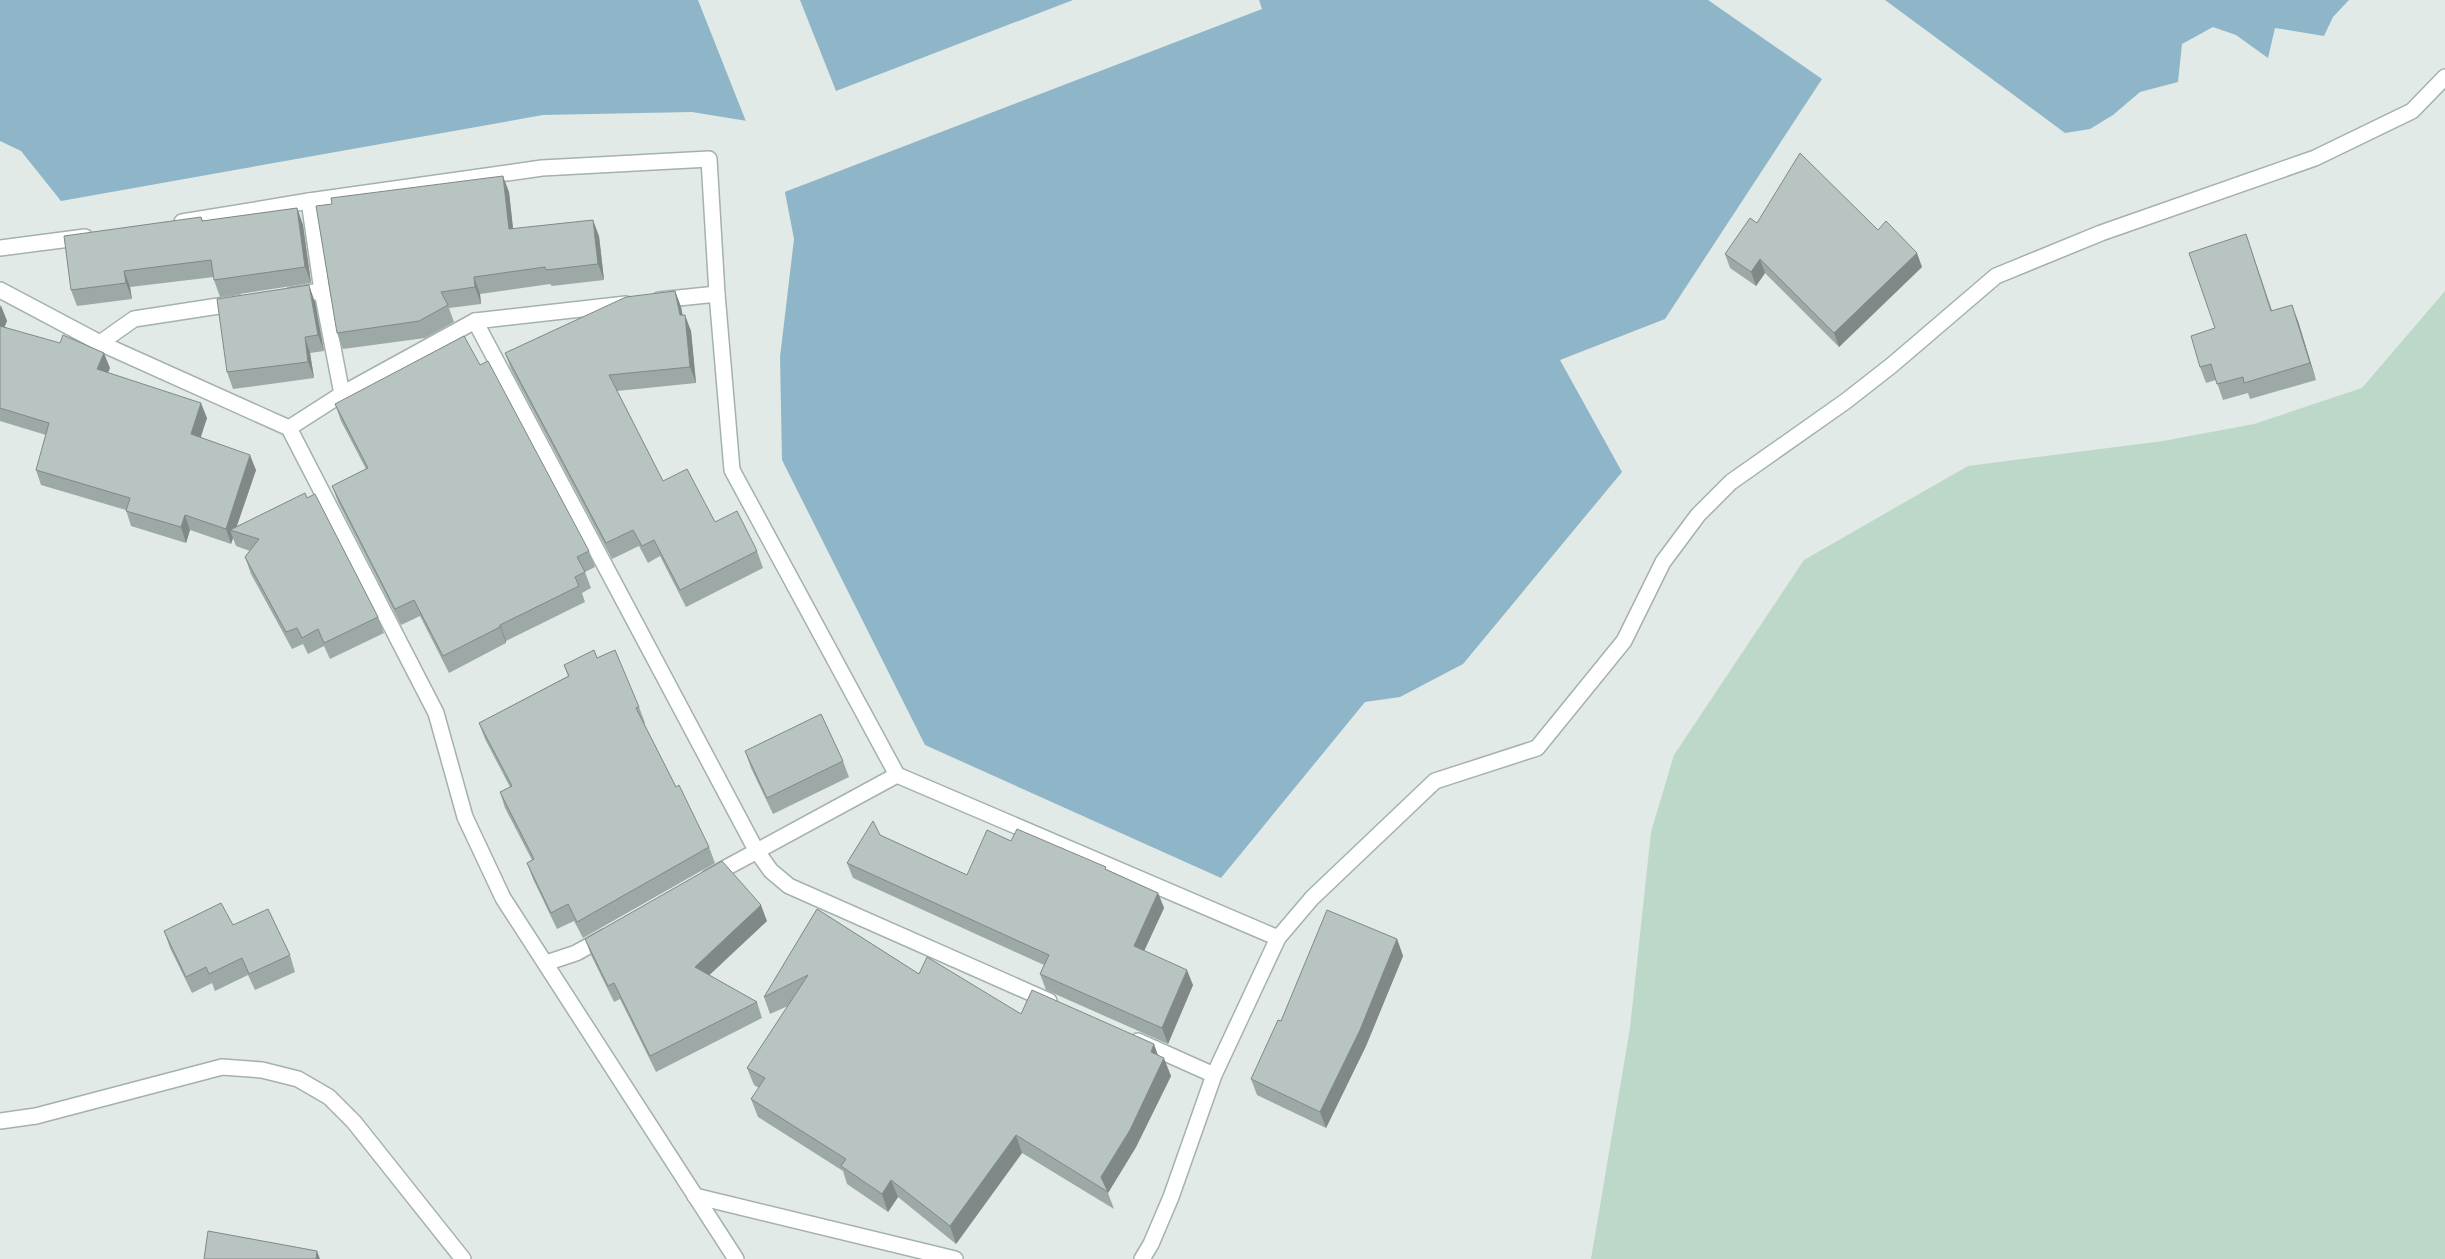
<svg xmlns="http://www.w3.org/2000/svg" width="2445" height="1259" viewBox="0 0 2445 1259" font-family="Arial,sans-serif">
	<style>
		.green { fill: #bcd8c8 }
		.water { fill: #8fb6c8 }
		.pier { fill: #e1eae7 }
		.lines { fill: none; stroke-linecap: round; stroke-linejoin: round }
		.minor-casing { stroke: #a4b1ae; stroke-width: 18 }
		.tertiary-casing { stroke: #a4b1ae; stroke-width: 18 }
		.minor { stroke: #fff; stroke-width: 15 }
		.tertiary { stroke: #fff; stroke-width: 15 }
		.wall { fill: #9da9a6 }
		.shaded-wall { fill: #808987 }
		.building { fill: #b7c4c1; stroke: #808987 }
	</style>
	<rect width="100%" height="100%" fill="#e1eae7"/>
	<path class="green" d="M2445,291v968h-854l39,-231 21,-196 23,-77 130,-195 164,-94 195,-25 91,-17 108,-36z"/>
	<g class="water">
		<path d="M0,0h1708l114,79 -157,240 -105,41 62,112 -159,192 -63,33 -35,5 -144,176 -296,-133 -143,-285 -2,-103 14,-118 -22,-114 -80,-13 -149,3 -482,86 -40,-50 -21,-10z"/>
		<path d="M1885,0h464l-16,17 -9,19 -49,-8 -7,30 -32,-23 -23,-8 -31,17 -4,38 -38,10 -27,23 -23,14 -25,4z"/>
	</g>
	<path class="pier" d="M698,0h102l36,91 237,-91h186l3,9 -480,184 -12,-65 -23,-4z"/>
	<g class="lines">
		<defs>
			<g id="minor">
				<path d="M309,201l13,90 20,103"/>
				<path d="M182,222l127,-21 233,-33 167,-9 8,135 15,176 165,305 381,163"/>
				<path d="M0,248l85,-11"/>
				<path d="M0,290l100,53 189,85 147,285 29,104 38,81 233,361"/>
				<path d="M292,295l30,-4"/>
				<path d="M659,300l58,-6"/>
				<path d="M475,321l281,529 15,21 18,15 260,115"/>
				<path d="M100,343l34,-24 104,-16"/>
				<path d="M289,428l53,-34 133,-73 151,-17"/>
				<path d="M709,877l188,-102"/>
				<path d="M546,963l30,-10 29,-16"/>
				<path d="M1138,1041l76,34"/>
				<path d="M695,1196l260,63"/>
				<path d="M1142,1259l9,-15 20,-47 43,-122 64,-137 34,-40 123,-117 102,-33 87,-107 39,-79 35,-47 33,-33 115,-81 46,-36 104,-89 105,-43 214,-75 97,-47 33,-34"/>
			</g>
			<path id="tertiary" d="M0,1121l36,-5 186,-49 40,3 36,9 31,18 25,25 109,137"/>
		</defs>
		<use href="#minor" class="minor-casing"/>
		<use href="#tertiary" class="tertiary-casing"/>
		<use href="#minor" class="minor"/>
		<use href="#tertiary" class="tertiary"/>
	</g>
	<g class="wall">
		<path d="M509,192l4,37 86,7 5,44 -52,6 -2,-2 -70,10 1,10 -32,4 5,14 -29,16 -82,11 -6,-16z"/>
		<path d="M297,208l6,17 8,58 -91,14 -6,-17v-3l-84,10 2,12 -55,7 -6,-16 130,-73 2,4z"/>
		<path d="M1757,223l121,7 44,37 -83,80 -74,-74 -9,13 -26,-18 -5,-14z"/>
		<path d="M2246,234l26,76 26,11 18,59 -66,19 -2,-6 -25,7 -7,-20 -10,3 -6,-16 15,-39z"/>
		<path d="M675,291l6,16 1,8 9,16 5,52 -79,8 46,90 52,41 42,29 6,17 -77,39 -26,-51 -12,7 -9,-17 -27,13 -101,-190 -6,-16z"/>
		<path d="M315,302l9,49 -14,2 4,25 -81,11 -6,-17z"/>
		<path d="M0,305l1,1 6,15 -3,6 106,41 -3,5 100,45 -7,19 56,33 -19,56 70,-28 71,119 6,16 -54,26 -6,-13 -16,8 -5,-10 -11,5 -41,-75 -6,-17 5,-6 -14,-5 -3,-8 -2,6 -41,-14 -4,13 -55,-17 -5,-16 -85,-25 -5,-15 10,-35 -46,-14z"/>
		<path d="M480,365l109,186 6,16 -10,5 6,16 -9,5 3,9 -79,39v2l-57,30 -29,-57 -19,9 -63,-123 -6,-16 34,-17 -25,-48 -6,-17z"/>
		<path d="M597,658l42,49 6,16 -1,1 32,63 33,60 6,16 -132,75 -9,-17 -17,8 -24,-50 -6,-16 5,-3 -27,-52 -5,-16 10,-5 -25,-48 -6,-16 89,-47 -4,-11z"/>
		<path d="M745,751l98,10 6,16 -76,37 -22,-46z"/>
		<path d="M880,835l87,40 44,-34 95,28 52,24 6,15 -20,43 49,34 -25,59 -122,-54 -6,-16 4,-9 -191,-87 -6,-15z"/>
		<path d="M817,909l102,65 102,40 137,41 13,21 -35,71 -28,46 6,16 -92,-56 -66,91 -58,-47 -10,15 -41,-28 -4,-13 -85,-54 -7,-18 8,-11 -5,-3 -7,-17 41,-62 -18,8 -6,-17z"/>
		<path d="M767,921l-58,54 48,27 5,16 -106,54 -36,-73 -6,3 -23,-47 -6,-16z"/>
		<path d="M233,925l57,30 5,17 -40,18 -7,-15 -33,16 -3,-8 -20,10 -22,-45 -6,-17z"/>
		<path d="M1397,939l6,17 -37,90 -40,82 -69,-33 -6,-16 30,-58z"/>
	</g>
	<g class="shaded-wall">
		<path d="M503,176l6,16 6,54 -6,-17z"/>
		<path d="M297,208l6,17 8,58 -6,-16z"/>
		<path d="M593,220l6,16 5,44 -6,-16z"/>
		<path d="M1917,253l5,14 -83,80 -5,-14z"/>
		<path d="M1760,259l5,14 -9,13 -5,-14z"/>
		<path d="M124,271l6,16 2,12 -6,-16z"/>
		<path d="M474,277l6,17 1,10 -6,-17z"/>
		<path d="M309,285l6,17 9,49 -6,-16z"/>
		<path d="M675,291l6,16 5,24 -6,-16z"/>
		<path d="M2292,305l6,16 18,59 -6,-17z"/>
		<path d="M1,306l6,15 -7,17v-30z"/>
		<path d="M685,315l6,16 5,52 -6,-16z"/>
		<path d="M305,337l5,16 4,25 -6,-16z"/>
		<path d="M104,353l6,15 -7,17 -6,-16z"/>
		<path d="M201,403l6,15 -10,31 -6,-15z"/>
		<path d="M250,455l6,15 -21,61 -5,-1 3,8 -2,6 -5,-15z"/>
		<path d="M185,515l5,15 -4,13 -5,-16z"/>
		<path d="M500,625l6,16v2l-6,-16z"/>
		<path d="M1158,893l6,15 -25,54 -5,-16z"/>
		<path d="M761,905l6,16 -66,62 -6,-16z"/>
		<path d="M1397,939l6,17 -37,90 -40,82 -6,-16z"/>
		<path d="M1187,970l6,15 -25,59 -6,-16z"/>
		<path d="M1154,1044l6,17 -9,-9z"/>
		<path d="M1164,1058l7,18 -35,71 -28,46 -7,-16z"/>
		<path d="M1016,1135l6,18 -66,91 -6,-18z"/>
		<path d="M891,1180l7,17 -10,15 -6,-18z"/>
		<path d="M317,1251l3,8h-4z"/>
	</g>
	<g class="building">
		<path d="M1800,153l78,77 8,-9 31,32 -83,80 -74,-74 -9,13 -26,-18 25,-36 7,5z"/>
		<path d="M503,176l6,53 84,-9 5,44 -52,6 -1,-3 -71,10 1,10 -34,5 7,13 -29,16 -82,12 -21,-127 16,-2 -1,-6z"/>
		<path d="M297,208l8,59 -91,13 -3,-20 -87,11 2,12 -55,7 -7,-54 137,-19 1,4z"/>
		<path d="M2246,234l25,77 21,-6 18,58 -66,20 -1,-6 -26,7 -6,-20 -11,3 -9,-31 24,-8 -26,-75z"/>
		<path d="M309,285l9,50 -13,2 3,25 -81,10 -10,-73z"/>
		<path d="M675,291l5,24h5l5,52 -81,8 54,106 24,-12 28,53 22,-11 20,40 -77,39 -26,-50 -12,6 -9,-16 -27,13 -101,-190 121,-56z"/>
		<path d="M0,326l60,17 3,-8 41,18 -7,16 104,34 -10,31 59,21 -24,74 -41,-14 -4,12 -55,-16 4,-13 -94,-28 13,-47 -49,-15z"/>
		<path d="M464,336l16,29 8,-4 101,190 -12,6 8,15 -10,5 4,9 -79,39v2l-57,29 -29,-56 -19,9 -63,-123 36,-18 -33,-64z"/>
		<path d="M305,493l2,5 8,-4 63,123 -54,26 -6,-14 -16,9 -5,-10 -11,4 -41,-75 14,-18 -29,-9z"/>
		<path d="M594,650l3,8 18,-8 24,57 -3,1 40,79 3,-2 30,62 -132,75 -9,-18 -17,9 -24,-50 7,-4 -34,-67 12,-6 -33,-63 90,-47 -5,-11z"/>
		<path d="M821,714l22,47 -76,37 -22,-47z"/>
		<path d="M873,821l7,14 87,40 20,-45 24,11 6,-12 89,38 -1,2 53,24 -24,53 53,24 -25,58 -122,-54 9,-19 -202,-92z"/>
		<path d="M722,861l39,44 -66,62 62,35 -107,54 -36,-73 -6,3 -23,-47z"/>
		<path d="M221,903l12,22 35,-16 22,46 -41,19 -7,-16 -33,16 -3,-7 -20,10 -22,-46z"/>
		<path d="M817,909l102,65 8,-17 94,57 11,-24 122,54 -3,8 13,6 -34,72 -29,47 7,15 -92,-57 -66,91 -59,-46 -9,14 -41,-28 5,-7 -95,-60 14,-21 -18,-10 61,-93 -44,22z"/>
		<path d="M1327,910l70,29 -37,91 -40,82 -69,-33 27,-59 3,1z"/>
		<path d="M208,1231l109,20 -1,8h-112z"/>
	</g>
</svg>
